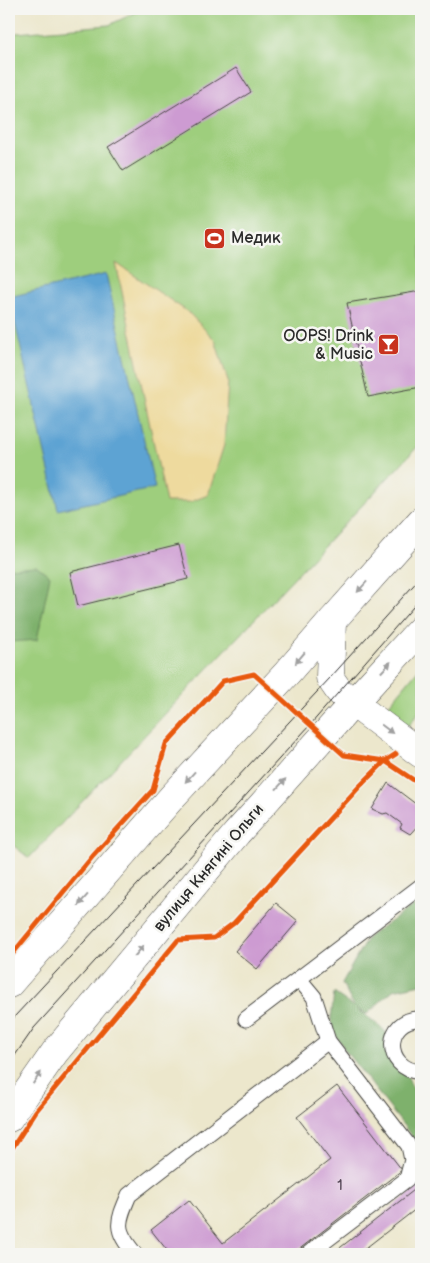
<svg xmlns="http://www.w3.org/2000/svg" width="430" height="1263" viewBox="0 0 430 1263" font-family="'Balsamiq Sans',sans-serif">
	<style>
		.green { fill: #9ece7d; stroke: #647c54 }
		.forest { fill: #7eb16c; stroke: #546e4c }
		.sand { fill: #eeda9e; stroke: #8c8264 }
		.water { fill: #5da3d3; stroke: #44677f }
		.building { fill: #cd9bd2 }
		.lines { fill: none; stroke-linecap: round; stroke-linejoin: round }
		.service-casing { stroke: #484743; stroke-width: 17 }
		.tertiary-casing { stroke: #484743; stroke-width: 29 }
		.secondary-casing { stroke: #484743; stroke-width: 29 }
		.service { stroke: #fff; stroke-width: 15 }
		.tertiary { stroke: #fff; stroke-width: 28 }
		.secondary { stroke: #fff; stroke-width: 28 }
		.tram { stroke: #2b2b2b; stroke-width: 1 }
		.cycleway-casing { stroke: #f6f6f2; stroke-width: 8 }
		.cycleway { stroke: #e8590c; stroke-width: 5 }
		.oneway { fill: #a0a0a0 }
		.labels { text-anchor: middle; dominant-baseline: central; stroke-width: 5; stroke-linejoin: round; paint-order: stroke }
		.number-label { font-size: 14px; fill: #544755 }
		.poi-label { font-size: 16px; fill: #2b2b2b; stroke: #f6f6f2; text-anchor: start }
		.street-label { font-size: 16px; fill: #2b2b2b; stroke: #f6f6f2 }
	</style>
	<rect width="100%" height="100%" fill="#f6f6f2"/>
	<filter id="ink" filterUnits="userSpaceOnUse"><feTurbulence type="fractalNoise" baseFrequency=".02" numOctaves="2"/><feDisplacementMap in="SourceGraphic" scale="10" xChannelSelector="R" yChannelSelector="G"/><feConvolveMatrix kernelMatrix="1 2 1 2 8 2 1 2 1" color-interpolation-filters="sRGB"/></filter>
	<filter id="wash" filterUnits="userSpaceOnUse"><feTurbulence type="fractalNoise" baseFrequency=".0096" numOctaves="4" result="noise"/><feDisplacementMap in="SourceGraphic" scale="20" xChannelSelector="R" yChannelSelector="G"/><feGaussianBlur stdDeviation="1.12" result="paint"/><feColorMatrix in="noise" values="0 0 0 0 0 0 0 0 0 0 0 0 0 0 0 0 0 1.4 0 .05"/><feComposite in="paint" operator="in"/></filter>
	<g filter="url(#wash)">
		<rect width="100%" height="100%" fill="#ece7cc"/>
		<g class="green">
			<path d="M143,9h278v434l-392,415 -20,-16v-811l8,2 92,-8z"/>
			<path d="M421,666v43l-13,18 -24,-16z"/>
		</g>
		<g class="forest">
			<path d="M37,566l13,10 -13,64 -28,2v-74z"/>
			<path d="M421,900v84l-28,6 -26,24 -11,-6c12,10 27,18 35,31 13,19 13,42 30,59v50l-74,-95 -14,-22 -2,-12 3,-26 20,14 -12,-24 26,-46z"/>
		</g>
		<path class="sand" d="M116,263l72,49 27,28 13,41 -4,64 -16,50 -18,7h-24z"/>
		<path class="water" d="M106,274l49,214 -97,22 -49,-213z"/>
		<g id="blocks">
			<g class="building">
				<path d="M236,68l15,24 -128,79 -15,-24z"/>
				<path d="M421,291v96l-53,10 -21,-94z"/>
				<path d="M179,545l9,34 -110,27 -8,-34z"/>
				<path d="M388,783l33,25v14l-11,12 -10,-6 2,-4 -15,-11 -4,1 -11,-5z"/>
				<path d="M276,903l22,18 -41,48 -22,-18z"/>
				<path d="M337,1086l65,84 -109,84h-123l-19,-24 38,-30 34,43 107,-83 -33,-43z"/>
				<path d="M418,1187l3,4v14l-63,49h-26z"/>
			</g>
		</g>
	</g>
	<g filter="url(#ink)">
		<use href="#blocks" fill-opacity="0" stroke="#484743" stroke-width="1"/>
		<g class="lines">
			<defs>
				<g id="service">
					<path d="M299,979l15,18 14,44 81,105 3,14 -5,19 -99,75"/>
					<path d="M246,1019l175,-133"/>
					<path d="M421,1019c-37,-2 -39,51 0,53"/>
					<path d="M135,1254c-21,-25 -18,-31 -6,-59l199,-154"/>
				</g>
				<path id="tertiary" d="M353,703l68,51"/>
				<g id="secondary">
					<path d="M332,621l-2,57 9,13 14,12"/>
					<path d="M9,984l164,-188 114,-123 45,-52 89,-100"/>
					<path d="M9,1118l46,-66 182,-219 116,-130 68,-74"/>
				</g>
			</defs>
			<use href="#service" class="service-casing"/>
			<use href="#tertiary" class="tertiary-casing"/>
			<use href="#secondary" class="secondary-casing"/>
			<use href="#service" class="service"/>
			<use href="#tertiary" class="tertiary"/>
			<use href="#secondary" class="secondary"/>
			<g class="tram">
				<path d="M9,1025l6,-9 315,-338 91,-101"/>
				<path d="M9,1064l25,-36 276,-303 111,-127"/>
			</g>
			<defs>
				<g id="cycleway">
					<path d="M9,958l84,-102 60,-66 13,-46 57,-63 31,-7 90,81 41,6 36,24"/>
					<path d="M9,1153l27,-42 142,-171 36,-2 20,-15 125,-136 26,-26 11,-7"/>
				</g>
			</defs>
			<use href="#cycleway" class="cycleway-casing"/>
			<use href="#cycleway" class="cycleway"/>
		</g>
		<defs><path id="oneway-solid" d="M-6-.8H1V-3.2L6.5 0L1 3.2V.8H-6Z" transform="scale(1.25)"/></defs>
		<g class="oneway">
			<use href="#oneway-solid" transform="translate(362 587) rotate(132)"/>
			<use href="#oneway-solid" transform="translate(300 658) rotate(130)"/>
			<use href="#oneway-solid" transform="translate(386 667) rotate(-47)"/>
			<use href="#oneway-solid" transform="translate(387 729) rotate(37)"/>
			<use href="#oneway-solid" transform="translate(190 777) rotate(132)"/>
			<use href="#oneway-solid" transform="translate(281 784) rotate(-48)"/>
			<use href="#oneway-solid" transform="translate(83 900) rotate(131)"/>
			<use href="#oneway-solid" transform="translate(139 951) rotate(-50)"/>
			<use href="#oneway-solid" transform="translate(37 1078) rotate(-55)"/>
		</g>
	</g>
	<defs>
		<symbol id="stadium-square" viewBox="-11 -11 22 22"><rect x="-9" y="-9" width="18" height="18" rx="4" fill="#c8321e" stroke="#f6f6f2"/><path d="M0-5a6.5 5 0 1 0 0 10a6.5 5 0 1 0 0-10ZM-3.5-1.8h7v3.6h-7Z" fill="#fff"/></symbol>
		<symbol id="bar-square" viewBox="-11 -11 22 22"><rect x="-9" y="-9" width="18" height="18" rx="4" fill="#c8321e" stroke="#f6f6f2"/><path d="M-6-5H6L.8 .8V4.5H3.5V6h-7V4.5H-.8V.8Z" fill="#fff"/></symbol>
	</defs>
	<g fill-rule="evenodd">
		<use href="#stadium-square" x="202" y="226" width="25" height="25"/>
		<use href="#bar-square" x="376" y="332" width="25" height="25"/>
	</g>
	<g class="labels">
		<g class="number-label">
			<text x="340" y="1185">1</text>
		</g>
		<g class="poi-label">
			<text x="231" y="238">Медик</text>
			<text x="373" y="336" text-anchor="end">OOPS! Drink<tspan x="373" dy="18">&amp; Music</tspan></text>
		</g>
		<g class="street-label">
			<text transform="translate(209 868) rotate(-50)">вулиця Княгині Ольги</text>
		</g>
	</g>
	<rect width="430" height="1263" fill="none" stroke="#f6f6f2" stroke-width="30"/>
</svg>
